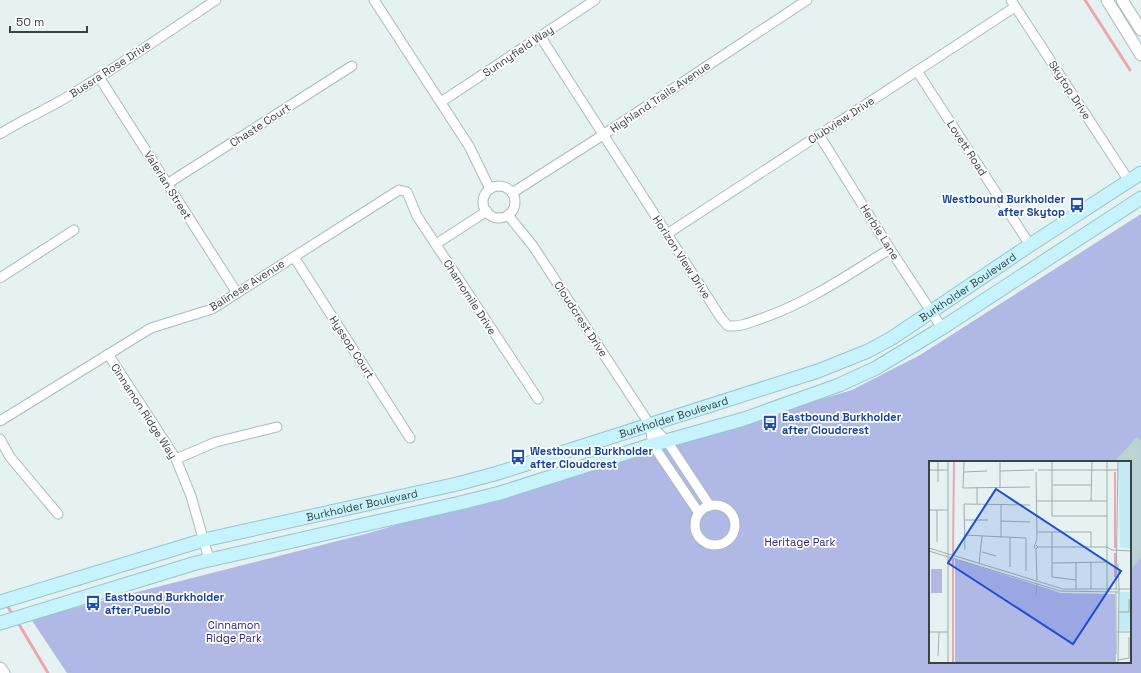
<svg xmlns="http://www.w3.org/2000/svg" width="1141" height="673" viewBox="0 0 1141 673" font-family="'Space Grotesk',sans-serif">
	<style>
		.green { fill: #b0b8e5; fill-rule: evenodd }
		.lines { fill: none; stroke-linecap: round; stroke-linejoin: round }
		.stream { stroke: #eda5b2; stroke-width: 3 }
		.building { fill: #bcd3d3; stroke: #b0cdce }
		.minor-casing { stroke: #a9bcbd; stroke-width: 11 }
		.tertiary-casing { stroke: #a9bcbd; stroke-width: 13 }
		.secondary-casing { stroke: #95c6cd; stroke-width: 15 }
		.minor { stroke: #fff; stroke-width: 9 }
		.tertiary { stroke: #fff; stroke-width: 11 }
		.secondary { stroke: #c6f3fc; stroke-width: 13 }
		.labels { text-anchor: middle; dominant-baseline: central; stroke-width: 3.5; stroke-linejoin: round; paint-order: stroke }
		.street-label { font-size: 11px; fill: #364445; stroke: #fff }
		.transit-label { font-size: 11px; font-weight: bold; fill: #164399; stroke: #fff; text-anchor: start }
		.park-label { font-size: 11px; fill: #2e2c74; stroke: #fff }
		.inset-river { fill: none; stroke: #eda5b2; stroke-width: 2 }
		.inset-road { fill: none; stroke: #a0acad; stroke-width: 1 }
		.view { fill: #1d4ed8; fill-opacity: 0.15; stroke: #1d4ed8; stroke-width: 2 }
		.inset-edge { fill: none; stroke: #364445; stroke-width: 2 }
	</style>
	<rect width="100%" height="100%" fill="#e6f1f2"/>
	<path class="green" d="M1141,214v459h-1074l-36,-54 338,-86 483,-143 68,-35zM930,462h200v200h-200z"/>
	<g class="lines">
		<g class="stream">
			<path d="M1085,0l45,70"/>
			<path d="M6,604l7,11"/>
			<path d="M17,621l31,52"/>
		</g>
	</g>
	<path class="building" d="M1137,437l4,4v116l-11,14v-109h-16z"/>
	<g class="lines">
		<defs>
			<g id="minor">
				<path d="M374,0l95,146 21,43"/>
				<path d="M1011,0l118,181"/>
				<path d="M540,36l181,282 7,8c13,1 23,-4 35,-8 46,-16 86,-44 127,-69"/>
				<path d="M917,71l113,174"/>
				<path d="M99,77l138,216"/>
				<path d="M441,102l154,-102"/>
				<path d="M0,134c20,-13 41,-22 62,-34 53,-31 103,-66 154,-100"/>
				<path d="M819,135l71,114 52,79"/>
				<path d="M167,184l185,-118"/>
				<circle cx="499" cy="202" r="16"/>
				<path d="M512,193l91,-58 204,-135"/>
				<path d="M508,215l25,31 117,179 17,16 43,65"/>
				<path d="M667,234l348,-227"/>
				<path d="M436,244l51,-33"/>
				<path d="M294,257l116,181"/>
				<path d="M0,278l74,-48"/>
				<path d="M108,354l68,105 15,37 18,63"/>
				<path d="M0,421l151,-93 61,-19 187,-119 8,2 10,24 121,183"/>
				<path d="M650,425l3,20 46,68"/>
				<path d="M0,439l10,18 48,57"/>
				<path d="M176,459l40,-17 61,-15"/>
				<circle cx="715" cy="525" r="20"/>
			</g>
			<g id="tertiary">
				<path d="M1107,0l34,55"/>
				<path d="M1122,0l19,30"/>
				<path d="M0,668l4,5"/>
			</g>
			<g id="secondary">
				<path id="s1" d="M0,602l204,-62 253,-56 41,-11 320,-102 50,-20 24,-13 138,-93 111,-72"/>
				<path d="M0,623l196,-60 264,-60 40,-10 148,-47 96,-27 95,-34 37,-17 66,-40 199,-130"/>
			</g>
		</defs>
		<use href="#minor" class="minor-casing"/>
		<use href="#tertiary" class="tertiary-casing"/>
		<use href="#secondary" class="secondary-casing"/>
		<use href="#minor" class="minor"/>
		<use href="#tertiary" class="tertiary"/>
		<use href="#secondary" class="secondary"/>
	</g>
	<defs>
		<symbol id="bus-bare" viewBox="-9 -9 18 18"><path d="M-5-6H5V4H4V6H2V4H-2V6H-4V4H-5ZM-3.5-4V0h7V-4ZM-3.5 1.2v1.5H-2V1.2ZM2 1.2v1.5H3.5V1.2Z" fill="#1a4fb4" stroke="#fff" stroke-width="2.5" paint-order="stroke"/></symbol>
	</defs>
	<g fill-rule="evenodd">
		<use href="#bus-bare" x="1066" y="194" width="22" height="22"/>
		<use href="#bus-bare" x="759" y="412" width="22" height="22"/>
		<use href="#bus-bare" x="507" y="446" width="22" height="22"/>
		<use href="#bus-bare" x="82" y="592" width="22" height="22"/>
	</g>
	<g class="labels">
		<g class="street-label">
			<text transform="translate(518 51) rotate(-34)">Sunnyfield Way</text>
			<text transform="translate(110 69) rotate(-33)">Bussra Rose Drive</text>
			<text transform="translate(1070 90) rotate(57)">Skytop Drive</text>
			<text transform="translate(660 97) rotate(-34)">Highland Trails Avenue</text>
			<text transform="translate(841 120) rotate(-33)">Clubview Drive</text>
			<text transform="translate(260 125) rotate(-33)">Chaste Court</text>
			<text transform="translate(967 148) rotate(57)">Lovett Road</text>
			<text transform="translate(168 185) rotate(58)">Valerian Street</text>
			<text transform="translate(880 232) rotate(58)">Herbie Lane</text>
			<text transform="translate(682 257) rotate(57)">Horizon View Drive</text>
			<text transform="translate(247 285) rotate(-32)">Balinese Avenue</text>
			<text stroke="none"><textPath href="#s1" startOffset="1023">Burkholder Boulevard</textPath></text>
			<text transform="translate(470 297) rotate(57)">Chamomile Drive</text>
			<text transform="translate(581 319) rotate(57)">Cloudcrest Drive</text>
			<text transform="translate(352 347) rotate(57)">Hyssop Court</text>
			<text transform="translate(144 411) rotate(57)">Cinnamon Ridge Way</text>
			<text stroke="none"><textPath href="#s1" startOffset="699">Burkholder Boulevard</textPath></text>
			<text stroke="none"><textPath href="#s1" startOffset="375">Burkholder Boulevard</textPath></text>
		</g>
		<g class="transit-label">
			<text x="1065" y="199" text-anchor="end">Westbound Burkholder<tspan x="1065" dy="13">after Skytop</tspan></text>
			<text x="782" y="417">Eastbound Burkholder<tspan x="782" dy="13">after Cloudcrest</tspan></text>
			<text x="530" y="451">Westbound Burkholder<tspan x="530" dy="13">after Cloudcrest</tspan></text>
			<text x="105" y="597">Eastbound Burkholder<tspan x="105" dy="13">after Pueblo</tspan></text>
		</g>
		<g class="park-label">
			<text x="800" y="542">Heritage Park</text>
			<text x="234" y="625">Cinnamon<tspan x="234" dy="13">Ridge Park</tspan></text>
		</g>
	</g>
	<g transform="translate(929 461)">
		<rect width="202" height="202" fill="#e6f1f2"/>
		<path d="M26,98l106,34 54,1 1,69h-161zM2,108h11v24h-11z" fill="#b0b8e5"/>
		<path d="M189,0h13v88l-11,-2zM191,131h11v38l-12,1z" fill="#c3ebf5"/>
		<path class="inset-river" d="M186,87v-76M24,93l1,-93M186,116v-24M24,202v-104"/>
		<path class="inset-road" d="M35,0l-1,27 67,-1M71,0v27M123,0v55h55M0,9h19M109,9h80M71,10l34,-1M35,11l23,-1M9,21v-21M124,24h39M108,40h70M162,40l1,-40M48,43v-17M0,49h19M35,59h24M72,60l29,1M108,71h54v15M123,71v45l24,3M35,74l62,3v33M72,77v-33M8,81v-32M107,84l2,2 -2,2 -2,-2 3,-8 -1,-67M109,86h69l5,3 19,1M0,87l134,41h56l-1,74M107,88l1,31M36,89l-1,-46 66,1M0,90l131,40 59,1M53,91l14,4M162,101v27M123,102l55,-1M50,103l3,-28M189,103l1,25h12M81,106v-29M147,128v-27M187,128l2,-128M178,129v-129M107,134l1,-12M190,151h10v-13M0,171h19M188,171h14M187,193v-63M9,195l1,-24M189,199l11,-2v-21M19,202v-202"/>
		<path class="view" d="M67,28l125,82 -48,73 -125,-81z"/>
		<rect width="202" height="202" class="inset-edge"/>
	</g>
	<path d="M10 26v6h77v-6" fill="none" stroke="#364445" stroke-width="2"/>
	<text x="16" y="26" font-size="12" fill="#364445" stroke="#ffffff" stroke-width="3" paint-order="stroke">50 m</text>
</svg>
